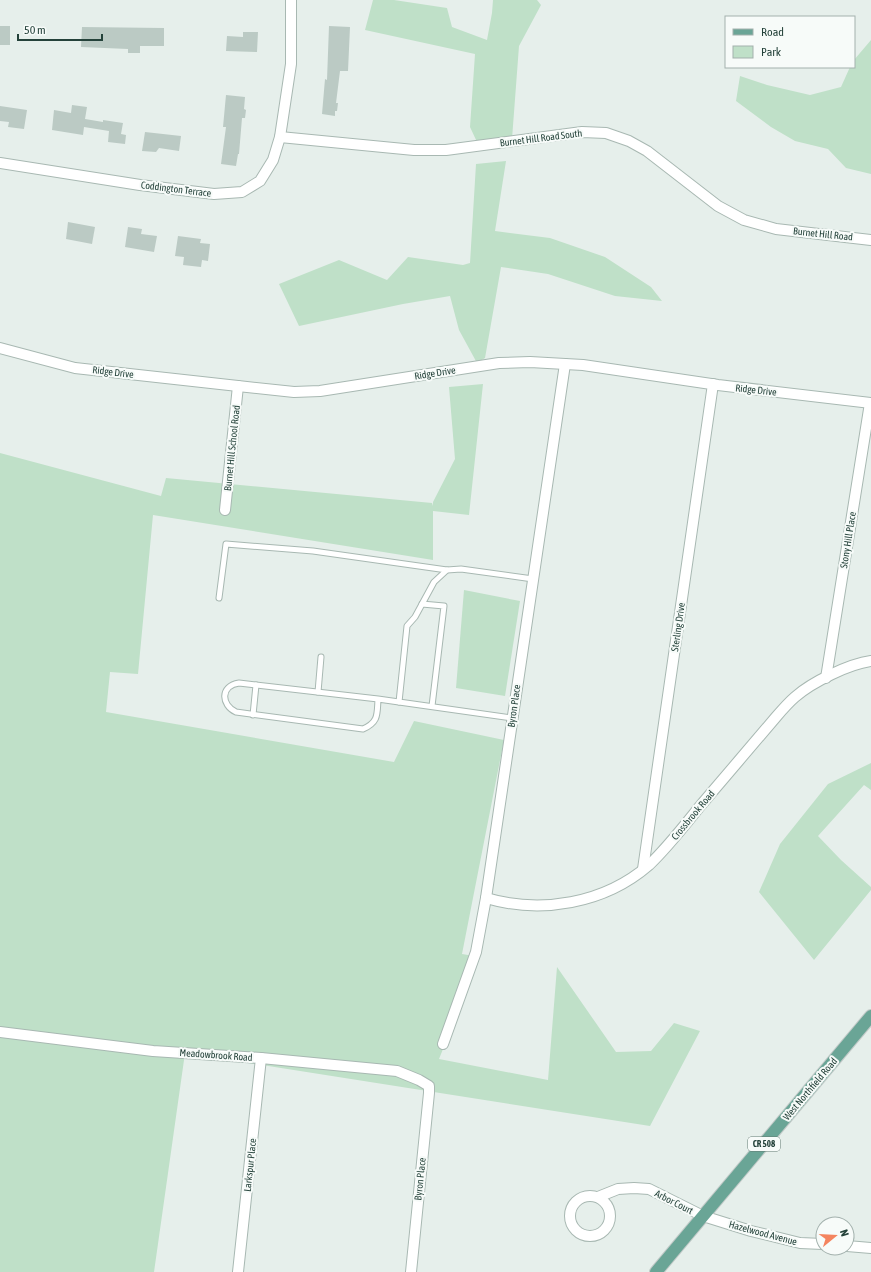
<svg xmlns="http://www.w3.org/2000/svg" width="871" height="1272" viewBox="0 0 871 1272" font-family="'Asap Condensed',sans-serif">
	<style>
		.green { fill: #bfe0c8 }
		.building { fill: #bbcac4 }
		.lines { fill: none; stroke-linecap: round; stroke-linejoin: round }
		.service-casing { stroke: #a8b8b2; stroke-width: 7 }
		.minor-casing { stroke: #a8b8b2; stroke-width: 12 }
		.primary-casing { stroke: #c2cac8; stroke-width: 14 }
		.service { stroke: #fff; stroke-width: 5 }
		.minor { stroke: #fff; stroke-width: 10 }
		.primary { stroke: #6aa596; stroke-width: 12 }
		.labels { text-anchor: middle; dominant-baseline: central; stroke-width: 4; stroke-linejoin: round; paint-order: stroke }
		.shield { fill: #f7fbf9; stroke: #637a73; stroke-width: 1 }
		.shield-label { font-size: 9px; font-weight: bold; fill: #24423a }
		.street-label { font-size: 10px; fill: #24423a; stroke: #f7fbf9 }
	</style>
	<rect width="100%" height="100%" fill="#e6efeb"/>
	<g class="green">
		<path d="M373,0h21l53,8 5,19 35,13 5,-27 1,-13h44l4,5 -22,41 -7,93 -35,3 -7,-15 5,-73 -110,-24z"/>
		<path d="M871,40v134l-25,-6 -18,-19 -33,-8 -24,-14 -35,-26 4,-25 27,9 43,10 31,-8 9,-20h4v-7z"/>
		<path d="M506,161l-11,70 55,7 55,19 46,30 11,14 -47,-5 -67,-22 -47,-7 -16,91 -8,5 -18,-33 -9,-34 -47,8 -104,22 -20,-42 60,-24 48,20 21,-23 55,8 7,-2 6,-99z"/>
		<path d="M483,384l-14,131 -36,-4v49l-280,-45 -15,159 -28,-2 -4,40 288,50 20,-41 90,19 -42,214 18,3 -41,102 109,21 9,-113 59,85 35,-1 23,-28 26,8 -50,95 -465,-73 -31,219h-154v-819l161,43 5,-18 266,25 1,3v-4l22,-43 -6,-72z"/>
		<path d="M464,590l56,11 -15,95 -49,-8z"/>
		<path d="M871,763v27l-7,-5 -46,51 23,24 30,27v3l-57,70 -55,-68 21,-48 48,-60z"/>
	</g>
	<g class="building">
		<rect x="0" y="26" width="10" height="19"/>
		<path d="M329,26l21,1 -2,44h-8l-4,32h2l-1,8h-2v5l-13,-2 3,-35 2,1z"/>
		<path d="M82,27l82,1v18h-24v7h-12v-4l-47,-2z"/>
		<path d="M243,32h15l-1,20 -31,-1 1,-15 16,1z"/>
		<path d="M226,95l19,2 -1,12 2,1 -1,8h-3l-3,36h-1l-2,12 -15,-2 5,-37h-3z"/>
		<path d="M72,105l15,2 -2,12 18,3v-2l20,3 -2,11 5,1 -1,9 -17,-2 1,-11 -25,-4 -1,8 -31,-5 2,-20 17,3z"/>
		<path d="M0,106l27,4 -3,19 -16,-2 1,-5 -9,-1z"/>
		<path d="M145,132l36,4 -2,15 -20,-3 -3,4 -14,-1z"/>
		<path d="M68,222l27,5 -3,17 -26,-5z"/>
		<path d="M128,227l14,2 -1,5 16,2 -3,16 -29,-5z"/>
		<path d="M178,236l23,3 -1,4 10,1 -2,17 -6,-1 -1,7 -18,-2 1,-8 -9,-1z"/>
	</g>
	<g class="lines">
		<defs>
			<g id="service">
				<path d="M219,598l7,-54 87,7 134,19"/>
				<path d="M422,604l22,2 -12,100"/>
				<path d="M318,692l3,-35"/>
				<path d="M378,699c-1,15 1,23 -15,30l-127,-17c-15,-7 -16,-26 3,-29l139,16 21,3"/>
				<path d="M253,715l3,-30"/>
				<path d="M512,718l-113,-16 8,-76 8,-9 19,-35 13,-12 14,-1 72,10"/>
			</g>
			<g id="minor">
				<path d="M280,137l134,13h32l136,-18 24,1 23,8 18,10 71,55 26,14 32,9 95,11"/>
				<path d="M0,163l140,22 74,9 28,-2 18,-11 13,-21 7,-23 11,-73v-64"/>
				<path d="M0,348l75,20 163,18 56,6 26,-1 179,-28 31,-1 53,3 135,20 153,18"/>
				<path d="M225,510l13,-124"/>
				<path d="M826,678l44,-275"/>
				<path d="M643,869l70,-485"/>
				<path d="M486,898c55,16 118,6 163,-33 19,-18 35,-39 52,-60 25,-29 50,-59 75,-88 6,-7 12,-14 19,-20 17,-15 54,-33 76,-36"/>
				<path d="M0,1032l153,19 108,7 136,13 22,9 10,6v7l-18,179"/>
				<path d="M443,1044l33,-92 10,-54 79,-534"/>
				<circle cx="590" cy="1216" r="20"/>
				<path d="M598,1197l20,-8 16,-1 15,1 54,27 48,15 49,12 23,1"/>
				<path d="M847,1246l24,2"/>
				<path d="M238,1272l23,-214"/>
			</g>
			<path id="primary" d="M656,1272l215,-256"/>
		</defs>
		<use href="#service" class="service-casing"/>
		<use href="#minor" class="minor-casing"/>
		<use href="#primary" class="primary-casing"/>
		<use href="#service" class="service"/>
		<use href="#minor" class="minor"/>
		<use href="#primary" class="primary"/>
	</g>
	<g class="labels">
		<rect class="shield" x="748" y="1137" width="32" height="14" rx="3"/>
		<g class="shield-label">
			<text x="764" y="1144">CR 508</text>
		</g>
		<g class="street-label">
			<text transform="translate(541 138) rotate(-7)">Burnet Hill Road South</text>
			<text transform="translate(176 189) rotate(7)">Coddington Terrace</text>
			<text transform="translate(823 234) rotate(6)">Burnet Hill Road</text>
			<text transform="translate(113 372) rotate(7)">Ridge Drive</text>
			<text transform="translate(435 373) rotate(-9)">Ridge Drive</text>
			<text transform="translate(756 390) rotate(6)">Ridge Drive</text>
			<text transform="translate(232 448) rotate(-84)">Burnet Hill School Road</text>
			<text transform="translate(848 540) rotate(-81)">Stony Hill Place</text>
			<text transform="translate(678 627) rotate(-82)">Sterling Drive</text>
			<text transform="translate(514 706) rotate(-82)">Byron Place</text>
			<text transform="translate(693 815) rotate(-50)">Crossbrook Road</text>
			<text transform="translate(216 1055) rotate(4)">Meadowbrook Road</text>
			<text transform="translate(810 1089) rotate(-50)">West Northfield Road</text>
			<text transform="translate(250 1165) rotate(-84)">Larkspur Place</text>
			<text transform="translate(420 1179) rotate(-84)">Byron Place</text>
			<text transform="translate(674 1202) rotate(27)">Arbor Court</text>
			<text transform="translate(763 1233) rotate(15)">Hazelwood Avenue</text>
		</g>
	</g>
	<rect x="725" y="16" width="130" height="52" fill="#f7fbf9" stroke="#a3b1ad"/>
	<rect x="733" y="29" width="20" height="6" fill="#6aa596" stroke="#a3b1ad"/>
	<text x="761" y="36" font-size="12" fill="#24423a">Road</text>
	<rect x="733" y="46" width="20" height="12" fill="#bfe0c8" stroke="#a3b1ad"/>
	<text x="761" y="56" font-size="12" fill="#24423a">Park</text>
	<g transform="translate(835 1236) rotate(72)"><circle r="19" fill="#f7fbf9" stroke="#a3b1ad"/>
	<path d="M0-3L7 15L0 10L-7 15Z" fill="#f4845f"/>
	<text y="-6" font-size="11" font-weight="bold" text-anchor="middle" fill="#24423a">N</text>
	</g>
	<path d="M18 34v6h84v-6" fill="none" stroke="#24423a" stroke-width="2"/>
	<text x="24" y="34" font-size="12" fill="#24423a" stroke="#f7fbf9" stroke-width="3" paint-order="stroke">50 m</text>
</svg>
